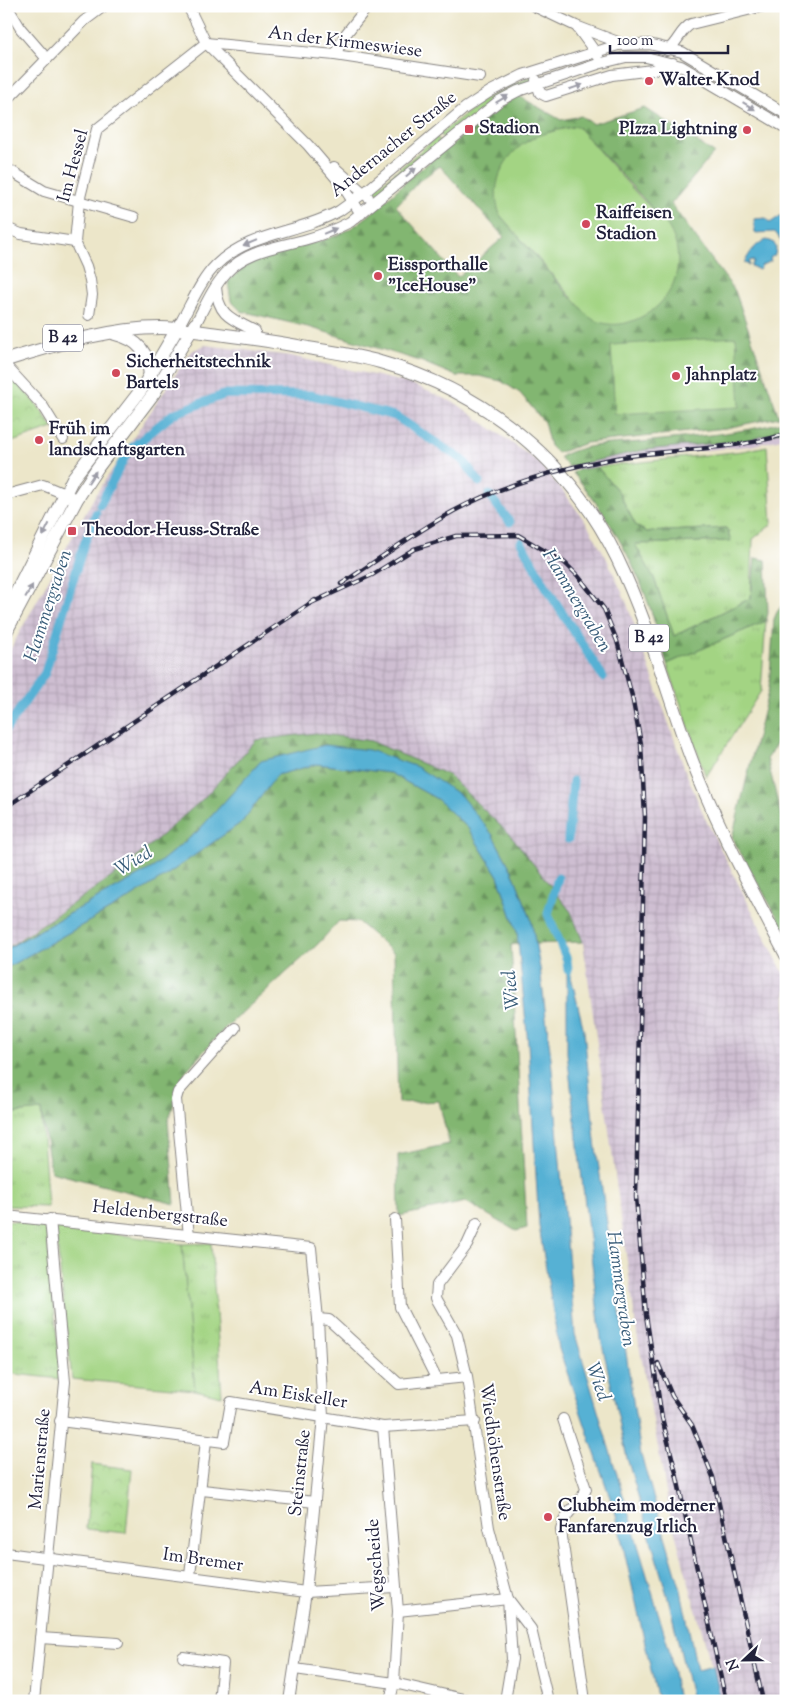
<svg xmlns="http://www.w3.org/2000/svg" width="792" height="1707" viewBox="0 0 792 1707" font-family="'Sorts Mill Goudy',serif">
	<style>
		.industrial { fill: url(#industrial-grid) }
		.railway { fill: #cebed1 }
		.grass { fill: url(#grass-tufts); stroke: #627b5f }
		.forest { fill: url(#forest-firs); stroke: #526c56; fill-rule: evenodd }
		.park { fill: url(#park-crowns); stroke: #627b5f }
		.garden { fill: #a3d483; stroke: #627b5f }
		.water { fill: #57b1d4; stroke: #3c6a88 }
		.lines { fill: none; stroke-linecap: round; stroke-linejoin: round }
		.canal { stroke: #57b1d4; stroke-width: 9 }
		.minor-casing { stroke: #878482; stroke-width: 12 }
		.major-casing { stroke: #878482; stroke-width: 14 }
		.minor { stroke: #fff; stroke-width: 10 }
		.major { stroke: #fff; stroke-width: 12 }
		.rail-casing { stroke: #22223b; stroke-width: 4.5 }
		.rail { stroke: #fff; stroke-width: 2.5; stroke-dasharray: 8; stroke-linecap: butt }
		.oneway { fill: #9c9ca7 }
		.poi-dot { fill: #d1495b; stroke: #fff; stroke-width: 2 }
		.labels { text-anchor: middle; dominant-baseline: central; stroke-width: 4; stroke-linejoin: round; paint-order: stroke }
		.shield { fill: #fff; stroke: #646476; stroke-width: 1 }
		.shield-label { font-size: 16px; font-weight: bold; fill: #22223b }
		.street-label { font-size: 18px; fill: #22223b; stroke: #fff }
		.poi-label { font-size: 18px; font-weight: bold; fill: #22223b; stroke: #fff; text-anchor: start }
		.water-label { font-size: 19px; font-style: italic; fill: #375b78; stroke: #fff }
	</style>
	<defs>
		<pattern id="industrial-grid" width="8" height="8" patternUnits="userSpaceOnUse" patternTransform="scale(1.25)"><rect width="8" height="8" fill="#cebed1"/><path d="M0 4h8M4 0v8" fill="none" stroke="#b1a3b4"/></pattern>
		<pattern id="grass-tufts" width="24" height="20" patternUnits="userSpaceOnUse" patternTransform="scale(1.25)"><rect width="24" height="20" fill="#a3d483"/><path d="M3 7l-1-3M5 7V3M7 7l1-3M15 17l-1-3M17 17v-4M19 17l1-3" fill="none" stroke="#8cb672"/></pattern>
		<pattern id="forest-firs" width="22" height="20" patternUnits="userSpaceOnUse" patternTransform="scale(1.25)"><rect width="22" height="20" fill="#82b671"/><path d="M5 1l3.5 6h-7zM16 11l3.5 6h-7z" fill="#6a945e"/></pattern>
		<pattern id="park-crowns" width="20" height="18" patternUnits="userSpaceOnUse" patternTransform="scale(1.25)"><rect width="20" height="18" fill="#a3d483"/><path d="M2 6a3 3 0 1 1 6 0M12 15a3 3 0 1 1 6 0" fill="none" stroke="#8cb672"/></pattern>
	</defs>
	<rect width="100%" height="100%" fill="#fff"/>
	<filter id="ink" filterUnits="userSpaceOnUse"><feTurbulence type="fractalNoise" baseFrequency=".02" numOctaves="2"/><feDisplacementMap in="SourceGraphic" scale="10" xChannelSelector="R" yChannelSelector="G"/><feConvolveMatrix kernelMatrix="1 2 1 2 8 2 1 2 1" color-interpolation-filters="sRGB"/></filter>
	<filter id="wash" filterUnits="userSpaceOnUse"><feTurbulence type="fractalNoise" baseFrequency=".0096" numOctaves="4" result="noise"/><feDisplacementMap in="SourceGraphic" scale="20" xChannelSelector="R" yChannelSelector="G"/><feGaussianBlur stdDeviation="1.12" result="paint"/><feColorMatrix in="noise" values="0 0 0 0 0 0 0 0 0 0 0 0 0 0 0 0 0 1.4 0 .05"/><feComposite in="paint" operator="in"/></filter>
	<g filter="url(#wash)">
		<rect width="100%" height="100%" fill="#ece6c9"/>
		<path class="industrial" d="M205,345l86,11 121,28 45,20 80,57 26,30 24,33 19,33 20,44 59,169 20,48 81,160v723h-65l-50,-183 -34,-184 -54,-392 -12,-30 -314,-172 -53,58 -82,72 -116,78v-291l90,-163 95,-143z"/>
		<path class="railway" d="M786,430v8l-36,8 -105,10 -68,14 -1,-6 68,-14 104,-10z"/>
		<g class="grass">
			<path d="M536,74l-3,7 -88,59 -5,-6 43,-34z"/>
			<path d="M437,137l4,6 -67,53 -1,-5z"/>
			<path d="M767,446l5,78 -19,15 -2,59 -77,38 -20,-58 -20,-34 97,-3 -5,-13 -79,4 -11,-6 -18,-35 -21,-24 146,-16z"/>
			<path d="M766,621l-5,70 -55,86 -39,-113z"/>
			<path d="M41,1110l7,97 -42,-1v-92z"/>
			<path d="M6,1221l40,3 15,155 -55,-6z"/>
			<path d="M211,1243l11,153 -27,-6 -13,-146z"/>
		</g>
		<g class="forest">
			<path d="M517,95l44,25 20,-4 12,8 52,-16 69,45 -43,51 64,87 44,126 -53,11 -140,15 -29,10 -7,-7 -6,-24 -24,-29 -19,-12 -22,-5h-23l-36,-15 -108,-33 -71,-17 -10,-10 -3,-19c28,-33 72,-32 110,-47 29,-13 50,-38 74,-59 34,-28 70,-55 105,-81zM577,126l85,93 12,21 -103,58 -71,-83 27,-74 22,-9zM440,166l64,71 -46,40 -62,-71 24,-26z"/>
			<path d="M786,421v9l-38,10 -104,10 -76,17 -8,-10c24,-14 55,-13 82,-15 48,-5 97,-8 144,-21z"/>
			<path d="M597,467l21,24 18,35 11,6 79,-4 5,13 -96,3 19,34 20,58 77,-38 4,-40 11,2 2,53 -2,8 -99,43c-8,-26 -15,-54 -26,-80 -17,-40 -40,-78 -68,-111l4,-3z"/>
			<path d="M786,600v129l-19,29 19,78v96l-54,-94 37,-150 5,-69 3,-7z"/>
			<path d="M316,733l55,8 77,34 65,63 58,74 12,30 -48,2 -4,-25 -18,-46 -21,-39 -75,-67 -156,-6 -63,70 -44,36 -148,82 116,-79 82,-72 52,-58z"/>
			<path d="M317,764l73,9 47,26 31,29 30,48 19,56 1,12 -7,1 16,283 -11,3 -50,-29 -67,14 -1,-61 51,-11 -10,-43 -41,2 -4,-150 -36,-31 -19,-1 -22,24 -91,82 -41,45 -17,49 7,83 -124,-32 -10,-62 -35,4v-146l119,-67 40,-25 77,-54 34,-47z"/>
		</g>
		<g class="park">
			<path d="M6,371l32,35 15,22 -47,16z"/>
			<path d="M92,1464l40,5 -6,64 -40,-4z"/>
		</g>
		<g class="garden">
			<path d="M577,126c21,24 42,48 63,71 10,10 22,20 29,31 19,32 6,72 -26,88 -18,10 -36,12 -54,1l-89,-102c-12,-33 6,-66 38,-79 12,-5 26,-7 39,-10z"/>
			<path d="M736,337l4,70 -125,7 -4,-69z"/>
			<path d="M55,1225l127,19 13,146 -123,-11z"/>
		</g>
		<g class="water">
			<path d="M786,212v35l-11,-15 -20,1 -1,-14 12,-1 4,5z"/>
			<path d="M767,240l6,2 3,5 -1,8 -5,3 1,3 -9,4 -3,5 -8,-4 3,-4 -1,-2 -4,1v4l-5,-2c6,-10 11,-20 23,-23z"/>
			<path d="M325,745l44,5 48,17 43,28 32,39 21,39 18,46 9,49 11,90 24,276 94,315 9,52h-20l-42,-186 -57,-166 -20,-123 -11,-182 -11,-112 -19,-56 -30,-48 -31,-29 -47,-26 -73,-9 -40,11 -35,47 -77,54 -40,25 -119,67v-19l148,-82 44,-36 63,-70z"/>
			<path d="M567,960l17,71 11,110 46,314 40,135 16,80 16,-4 8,35h-29l-24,-103 -41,-140 -26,-119 -34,-286z"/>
		</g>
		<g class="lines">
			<g class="canal">
				<path d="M489,495l21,27"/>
				<path d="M100,505l28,-54 45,-37 53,-20 85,1 84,21 69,45 15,21"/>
				<path d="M521,542l28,50 54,85"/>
				<path d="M6,729l39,-56 38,-126 13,-34"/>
				<path d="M568,839l5,-58"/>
				<path d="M558,878l-10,36 19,46 1,10"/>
			</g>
		</g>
	</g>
	<g filter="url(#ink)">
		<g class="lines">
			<defs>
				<g id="minor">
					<path d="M7,6l14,23 26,30"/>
					<path d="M188,6l18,37 102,102 35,41 18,28"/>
					<path d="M534,6l42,20 47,18"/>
					<path d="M577,27l21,29"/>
					<path d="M667,50c10,-5 12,-19 24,-26l73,-18"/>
					<path d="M335,55l10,-20 23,-29"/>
					<path d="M536,80l4,13 6,3 66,-21 41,-5 20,-7"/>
					<path d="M6,101l78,-80 20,-15"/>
					<path d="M334,167l34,30"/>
					<path d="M6,168l38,23 90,26"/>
					<path d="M6,228l15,6 54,8"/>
					<path d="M216,287c2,29 16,32 39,44"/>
					<path d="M89,315l3,-20 -2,-15 -4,-14 -11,-24 4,-41 18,-72 109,-86 129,12 145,22"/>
					<path d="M182,320c10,-18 19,-40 34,-55 33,-33 84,-32 123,-54l25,-18 101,-85 26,-17 32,-16 95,-30 31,-1 33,8 104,62"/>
					<path d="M196,323c9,-17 17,-36 30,-50 20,-23 53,-26 81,-34 15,-4 29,-10 43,-17l149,-121 19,-10 80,-27 28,-7h20l35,9 105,62"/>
					<path d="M6,366l36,39 21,34"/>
					<path d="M6,495l37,-10 29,12"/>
					<path d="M6,1216l305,32 7,71 5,98 -17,175 -17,109"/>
					<path d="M395,1219l5,88 37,73"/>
					<path d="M477,1223l-10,22 -30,40 -1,13 21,37 10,42 22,151 19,71 4,60 -7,42"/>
					<path d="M189,1236l-13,-137 2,-7 57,-64"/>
					<path d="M318,1319l11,1 70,64 68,-7"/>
					<path d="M563,1419l23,70c-6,18 -21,20 -25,41l24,171"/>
					<path d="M60,1421l164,21 7,-40 152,25 92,-6"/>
					<path d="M383,1427l15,184 -4,72 -4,18"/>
					<path d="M202,1490l113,12"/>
					<path d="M6,1553l300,39 89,-5"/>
					<path d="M190,1575l16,-134"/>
					<path d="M398,1611l110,-12 23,30 17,72"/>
					<path d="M40,1638l78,5"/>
					<path d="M183,1657l40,6 -4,38"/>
					<path d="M295,1669l99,14 78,18"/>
					<path d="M34,1701l31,-319 -15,-163"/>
				</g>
				<g id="major">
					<path d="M115,334c24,6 33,18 35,42"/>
					<path d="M6,360c50,-15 103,-32 155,-32 19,0 38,4 57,6 30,4 60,8 90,14 24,4 49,7 72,14 104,29 190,99 237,196 30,62 48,128 71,192 26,71 63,138 98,205"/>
					<path d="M6,612l67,-134 68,-88 39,-66"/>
					<path d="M6,632l71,-133 21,-32 56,-74 41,-69"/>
				</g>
			</defs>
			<use href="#minor" class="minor-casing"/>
			<use href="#major" class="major-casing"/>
			<use href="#minor" class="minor"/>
			<use href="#major" class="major"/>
			<defs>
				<g id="rail">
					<path d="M341,584c37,-24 73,-51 111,-72 51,-28 109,-44 165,-54 55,-10 116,-7 169,-24"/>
					<path d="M309,604l63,-29 42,-26 42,-13 62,-1 47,28 13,13 26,33 13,32 15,55 9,48 4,73 -9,380 10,118 16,103 14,55 50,228"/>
					<path d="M6,807l309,-207"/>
					<path d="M658,1363l14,33 20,29 21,52 50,224"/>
				</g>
			</defs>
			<use href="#rail" class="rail-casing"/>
			<use href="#rail" class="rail"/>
		</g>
		<defs><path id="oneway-solid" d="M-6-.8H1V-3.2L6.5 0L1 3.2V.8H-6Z" transform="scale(1.25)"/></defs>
		<g class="oneway">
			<use href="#oneway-solid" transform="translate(576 87) rotate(-19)"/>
			<use href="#oneway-solid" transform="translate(502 99) rotate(-31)"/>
			<use href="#oneway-solid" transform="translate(749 106) rotate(31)"/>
			<use href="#oneway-solid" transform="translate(411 172) rotate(-41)"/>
			<use href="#oneway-solid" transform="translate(330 231) rotate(-23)"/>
			<use href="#oneway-solid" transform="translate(250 243) rotate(158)"/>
			<use href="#oneway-solid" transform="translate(92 477) rotate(-56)"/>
			<use href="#oneway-solid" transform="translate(46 530) rotate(117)"/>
			<use href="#oneway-solid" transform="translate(29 591) rotate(-60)"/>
		</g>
	</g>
	<g class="poi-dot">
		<circle cx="649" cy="81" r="5"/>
		<rect x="464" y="124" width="10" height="10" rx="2.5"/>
		<circle cx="747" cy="130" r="5"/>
		<circle cx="586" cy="224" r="5"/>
		<circle cx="378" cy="276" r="5"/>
		<circle cx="116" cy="373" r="5"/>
		<circle cx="676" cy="376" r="5"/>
		<circle cx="39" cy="440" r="5"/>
		<rect x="67" y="526" width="10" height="10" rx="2.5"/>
		<circle cx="548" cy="1517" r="5"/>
	</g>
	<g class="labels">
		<g class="shield">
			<rect x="43" y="324.5" width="40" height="27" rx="4"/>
			<rect x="629" y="624.5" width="40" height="27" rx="4"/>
		</g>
		<g class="shield-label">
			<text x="63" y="338">B 42</text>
			<text x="649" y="638">B 42</text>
		</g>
		<g class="street-label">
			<text transform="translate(345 43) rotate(7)">An der Kirmeswiese</text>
			<text transform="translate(394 145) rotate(-39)">Andernacher Straße</text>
			<text transform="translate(74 166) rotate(-75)">Im Hessel</text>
			<text transform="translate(160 1215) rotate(6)">Heldenbergstraße</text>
			<text transform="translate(298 1396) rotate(9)">Am Eiskeller</text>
			<text transform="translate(494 1452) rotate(82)">Wiedhöhenstraße</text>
			<text transform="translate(41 1459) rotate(-85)">Marienstraße</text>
			<text transform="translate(301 1473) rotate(-84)">Steinstraße</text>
			<text transform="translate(203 1561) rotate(8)">Im Bremer</text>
			<text transform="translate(377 1565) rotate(-94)">Wegscheide</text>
		</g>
		<g class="poi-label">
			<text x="659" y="81">Walter Knod</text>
			<text x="479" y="129">Stadion</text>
			<text x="737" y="130" text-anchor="end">PIzza Lightning</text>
			<text x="596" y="214">Raiffeisen<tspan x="596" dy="21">Stadion</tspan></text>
			<text x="388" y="266">Eissporthalle<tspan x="388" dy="21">"IceHouse"</tspan></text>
			<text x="126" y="363">Sicherheitstechnik<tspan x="126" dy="21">Bartels</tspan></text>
			<text x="686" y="376">Jahnplatz</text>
			<text x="49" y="430">Früh im<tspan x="49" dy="21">landschaftsgarten</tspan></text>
			<text x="82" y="531">Theodor-Heuss-Straße</text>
			<text x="558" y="1507">Clubheim moderner<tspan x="558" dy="21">Fanfarenzug Irlich</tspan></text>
		</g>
		<g class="water-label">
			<text transform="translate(576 601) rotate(59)">Hammergraben</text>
			<text transform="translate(49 606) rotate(-72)">Hammergraben</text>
			<text transform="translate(134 862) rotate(-31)">Wied</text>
			<text transform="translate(512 990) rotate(-96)">Wied</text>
			<text transform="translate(620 1289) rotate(82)">Hammergraben</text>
			<text transform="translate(597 1382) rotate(71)">Wied</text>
		</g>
	</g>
	<rect width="792" height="1707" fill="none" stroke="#fff" stroke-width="25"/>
	<g transform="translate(744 1660) rotate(248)" stroke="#ffffff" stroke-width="4" paint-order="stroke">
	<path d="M0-4L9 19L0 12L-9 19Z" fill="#22223b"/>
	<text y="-8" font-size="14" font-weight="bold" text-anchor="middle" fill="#22223b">N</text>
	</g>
	<path d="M610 45v8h118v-8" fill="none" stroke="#22223b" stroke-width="2.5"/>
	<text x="617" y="45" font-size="15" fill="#22223b" stroke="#ffffff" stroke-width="4" paint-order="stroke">100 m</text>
</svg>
